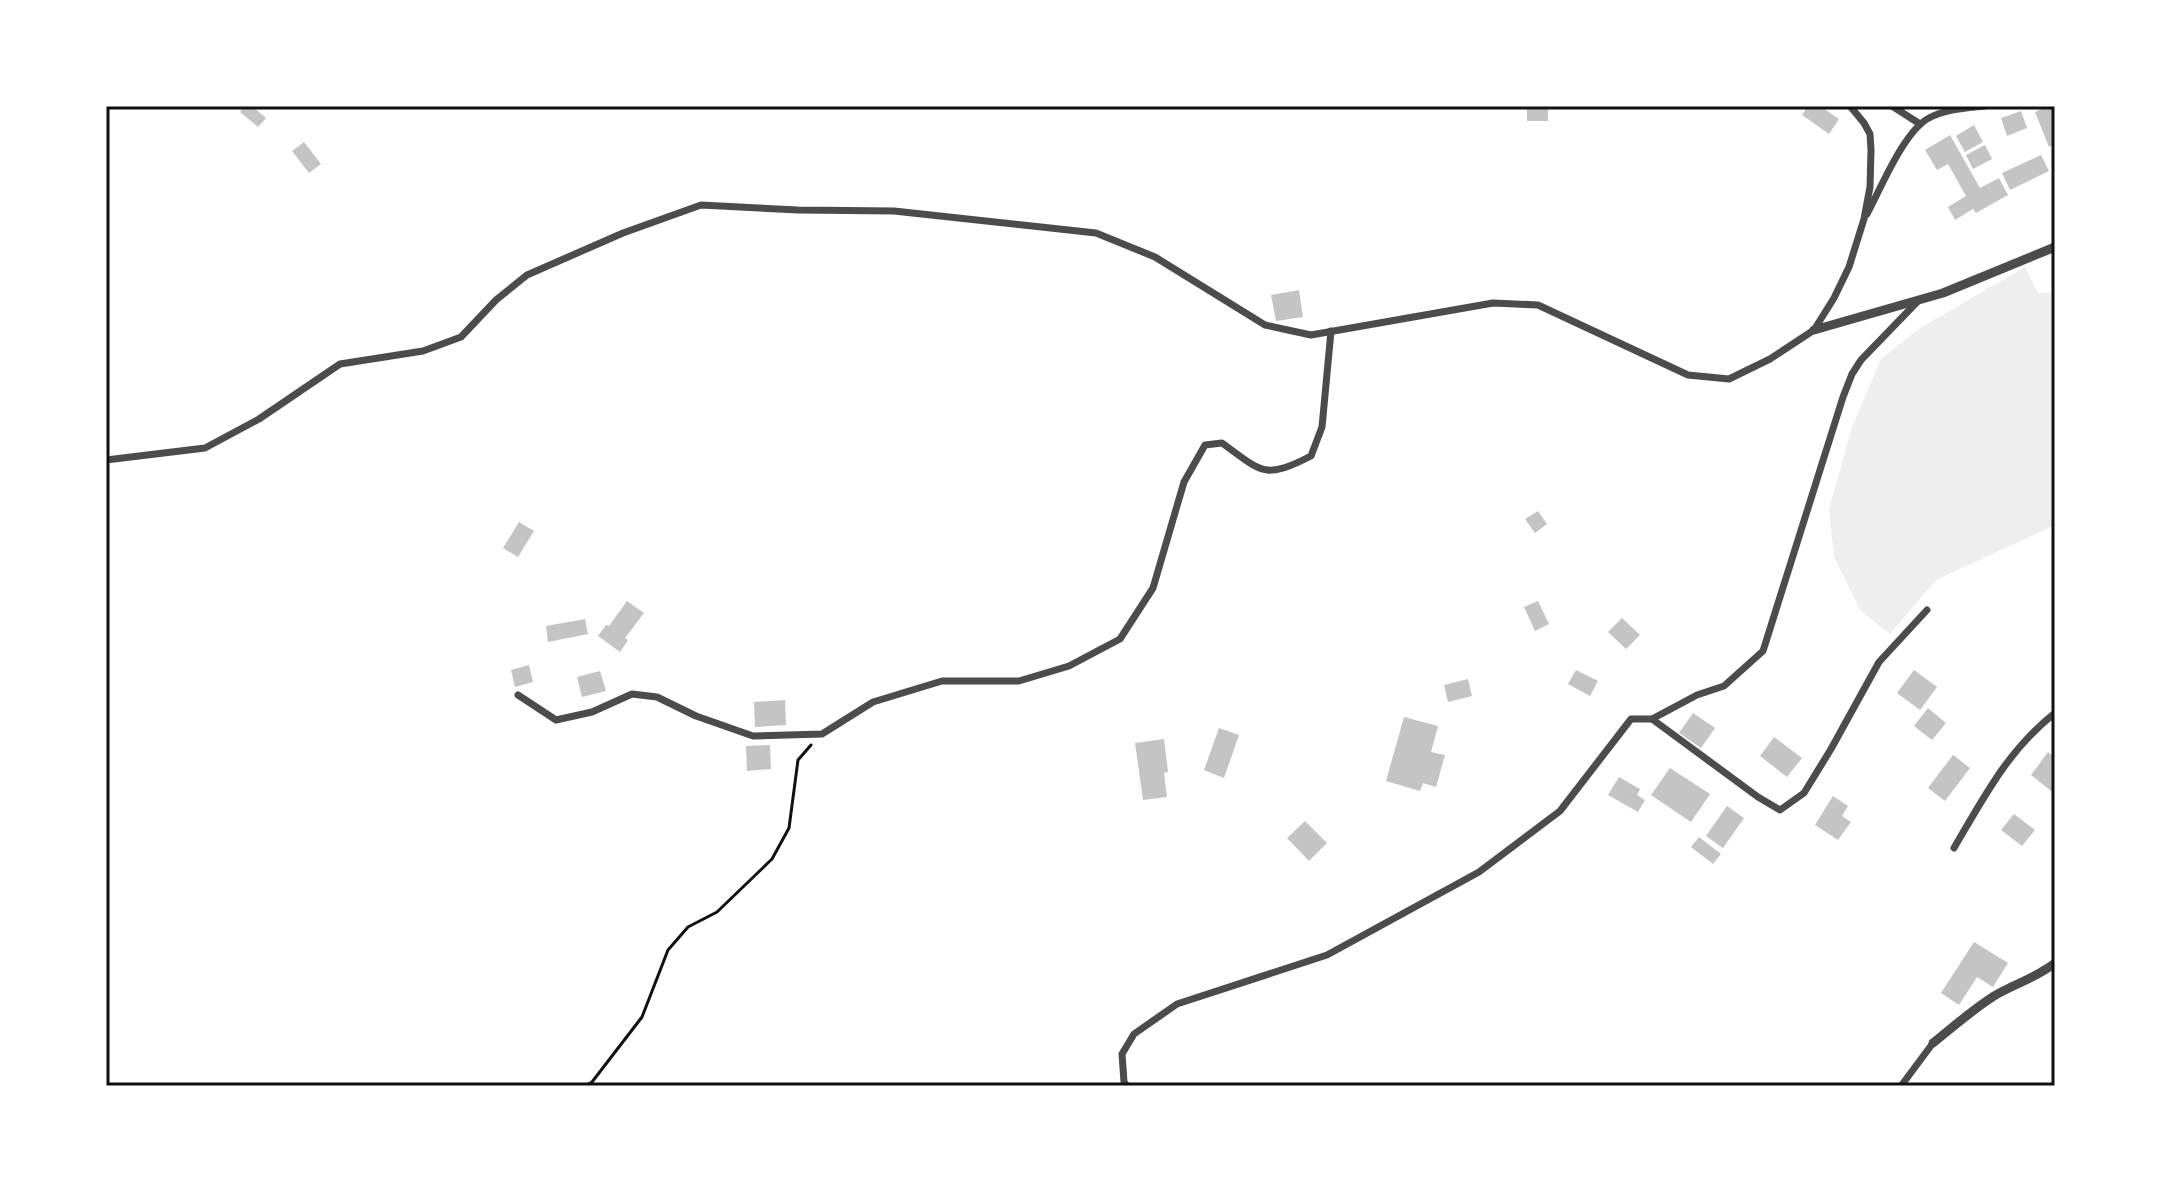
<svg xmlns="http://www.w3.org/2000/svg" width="2161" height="1192" font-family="'Public Sans',sans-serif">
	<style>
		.green { fill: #eee }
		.building { fill: #c4c4c4 }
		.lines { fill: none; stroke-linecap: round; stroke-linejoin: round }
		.path { stroke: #111; stroke-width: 3 }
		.minor { stroke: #4c4c4c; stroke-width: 7 }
		.tertiary { stroke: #4c4c4c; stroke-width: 9 }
		.neatline { fill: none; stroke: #111; stroke-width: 3 }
	</style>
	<rect width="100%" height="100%" fill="#fff"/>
	<path class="green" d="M 2025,267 L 2038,293 L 2055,292 L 2055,525 L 1936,580 L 1890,634 L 1860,610 L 1834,557 L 1829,509 L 1852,427 L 1881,359 L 1920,328 Z"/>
	<g class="building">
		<path d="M 245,106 L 252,106 L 266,118 L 258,127 L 240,112 Z"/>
		<rect x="1527" y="106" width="21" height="15"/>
		<path d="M 1808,106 L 1820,106 L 1839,119 L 1829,134 L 1802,115 Z"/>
		<path d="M 2049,106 L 2053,106 L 2055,112 L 2055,144 L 2049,147 L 2035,112 Z"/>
		<path d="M 2021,111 L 2027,128 L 2007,136 L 2001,118 Z"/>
		<path d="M 1974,125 L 1983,142 L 1965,152 L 1956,136 Z"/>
		<path d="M 1950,135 L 1980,188 L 1999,178 L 2008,195 L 1976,213 L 1973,209 L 1955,220 L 1948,207 L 1966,196 L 1948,164 L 1937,170 L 1925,150 Z"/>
		<path d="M 304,142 L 321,164 L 309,173 L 292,151 Z"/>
		<path d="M 1985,145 L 1992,159 L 1973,169 L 1966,155 Z"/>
		<path d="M 2041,155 L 2049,171 L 2010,190 L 2002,173 Z"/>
		<path d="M 1299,290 L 1303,317 L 1276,321 L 1271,295 Z"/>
		<path d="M 1538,511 L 1547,524 L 1535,533 L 1525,519 Z"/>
		<path d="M 519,522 L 534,531 L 518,557 L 503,548 Z"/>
		<path d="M 627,601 L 644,613 L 625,638 L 628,640 L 620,652 L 598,636 L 606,625 L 609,626 Z"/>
		<path d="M 1538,601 L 1549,624 L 1535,631 L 1524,607 Z"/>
		<path d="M 1622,618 L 1640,635 L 1626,649 L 1608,632 Z"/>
		<path d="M 585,619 L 588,634 L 548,642 L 546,626 Z"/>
		<path d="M 529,665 L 533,682 L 515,687 L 511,670 Z"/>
		<path d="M 1576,670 L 1598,681 L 1590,696 L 1568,684 Z"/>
		<path d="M 1914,670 L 1937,687 L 1920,710 L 1897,693 Z"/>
		<path d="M 600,671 L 606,691 L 582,697 L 577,677 Z"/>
		<path d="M 1468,679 L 1472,696 L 1448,702 L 1444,685 Z"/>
		<path d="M 785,700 L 786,725 L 755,727 L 754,702 Z"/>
		<path d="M 1928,708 L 1946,723 L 1932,740 L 1914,726 Z"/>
		<path d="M 1693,713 L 1715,728 L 1701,748 L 1679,733 Z"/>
		<path d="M 1404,717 L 1438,726 L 1431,752 L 1445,755 L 1436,787 L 1423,783 L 1420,791 L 1386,781 Z"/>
		<path d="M 1219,728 L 1239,735 L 1224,778 L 1204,770 Z"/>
		<path d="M 1774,737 L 1802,758 L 1787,777 L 1760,756 Z"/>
		<path d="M 1164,739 L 1168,772 L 1164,773 L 1167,797 L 1143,800 L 1135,743 Z"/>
		<path d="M 770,745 L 771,769 L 747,771 L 746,746 Z"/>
		<path d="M 2048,752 L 2055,758 L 2055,794 L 2031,775 Z"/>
		<path d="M 1953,755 L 1970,768 L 1945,801 L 1928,788 Z"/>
		<path d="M 1670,768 L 1710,794 L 1691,822 L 1651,795 Z"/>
		<path d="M 1619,777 L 1640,789 L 1637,795 L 1645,800 L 1638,812 L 1608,795 Z"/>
		<path d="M 1833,796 L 1848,806 L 1842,816 L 1851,822 L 1838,840 L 1815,825 Z"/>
		<path d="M 1727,806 L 1744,818 L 1723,848 L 1706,836 Z"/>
		<path d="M 2014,814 L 2035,830 L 2022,846 L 2001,830 Z"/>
		<path d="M 1305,821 L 1327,843 L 1309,861 L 1287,838 Z"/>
		<path d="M 1699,837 L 1721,854 L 1713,864 L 1691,847 Z"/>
		<path d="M 1974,942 L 2008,963 L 1993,987 L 1977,977 L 1959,1005 L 1941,993 Z"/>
	</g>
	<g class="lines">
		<path class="path" d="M 585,1086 L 592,1082 L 642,1017 L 668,950 L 688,927 L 717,912 L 772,859 L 789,828 L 798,760 L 811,745"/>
		<g class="minor">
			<path d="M 1892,106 L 1920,124"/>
			<path d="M 1867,214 C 1881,188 1904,131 1929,118 C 1945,109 1967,108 1985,106"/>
			<path d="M 106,460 L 205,448 L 259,419 L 340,364 L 423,351 L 461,337 L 496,300 L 527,275 L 623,233 L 701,205 L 798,210 L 894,211 L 1096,233 L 1155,257 L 1265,325 L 1311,335 L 1493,303 L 1538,305 L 1688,375 L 1729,379 L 1770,359 L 1814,330 L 1834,298 L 1849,267 L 1864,219 L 1870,187 L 1871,150 L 1870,134 L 1864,123 L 1850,106"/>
			<path d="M 518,695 L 556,720 L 592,712 L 632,694 L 657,697 L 696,716 L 753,736 L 822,734 L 873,702 L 942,681 L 1019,681 L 1069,666 L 1120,639 L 1153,588 L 1184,482 L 1205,445 L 1222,443 C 1262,472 1264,480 1311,456 L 1322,427 L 1331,331"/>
			<path d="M 1652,719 L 1697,695 L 1724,686 L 1763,651 L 1843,397 L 1852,374 L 1861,360 L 1918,301"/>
			<path d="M 1954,848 C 1984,797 2008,750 2055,713"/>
			<path d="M 1127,1086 L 1124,1082 L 1122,1054 L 1134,1034 L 1177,1004 L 1327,955 L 1479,872 L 1560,811 L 1631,719 L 1652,719 L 1758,797 L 1780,810 L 1804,793 L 1831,749 L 1879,662 L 1927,610"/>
			<path d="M 1901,1086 L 1933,1043"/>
		</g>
		<g class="tertiary">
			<path d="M 1814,330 L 1943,293 L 2055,247"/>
			<path d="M 1933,1043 C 1953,1027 1972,1010 1994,996 C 2014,984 2036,978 2055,963"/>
		</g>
	</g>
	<rect width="2161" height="1192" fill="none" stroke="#ffffff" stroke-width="216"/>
	<rect x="108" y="108" width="1945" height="976" class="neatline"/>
</svg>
